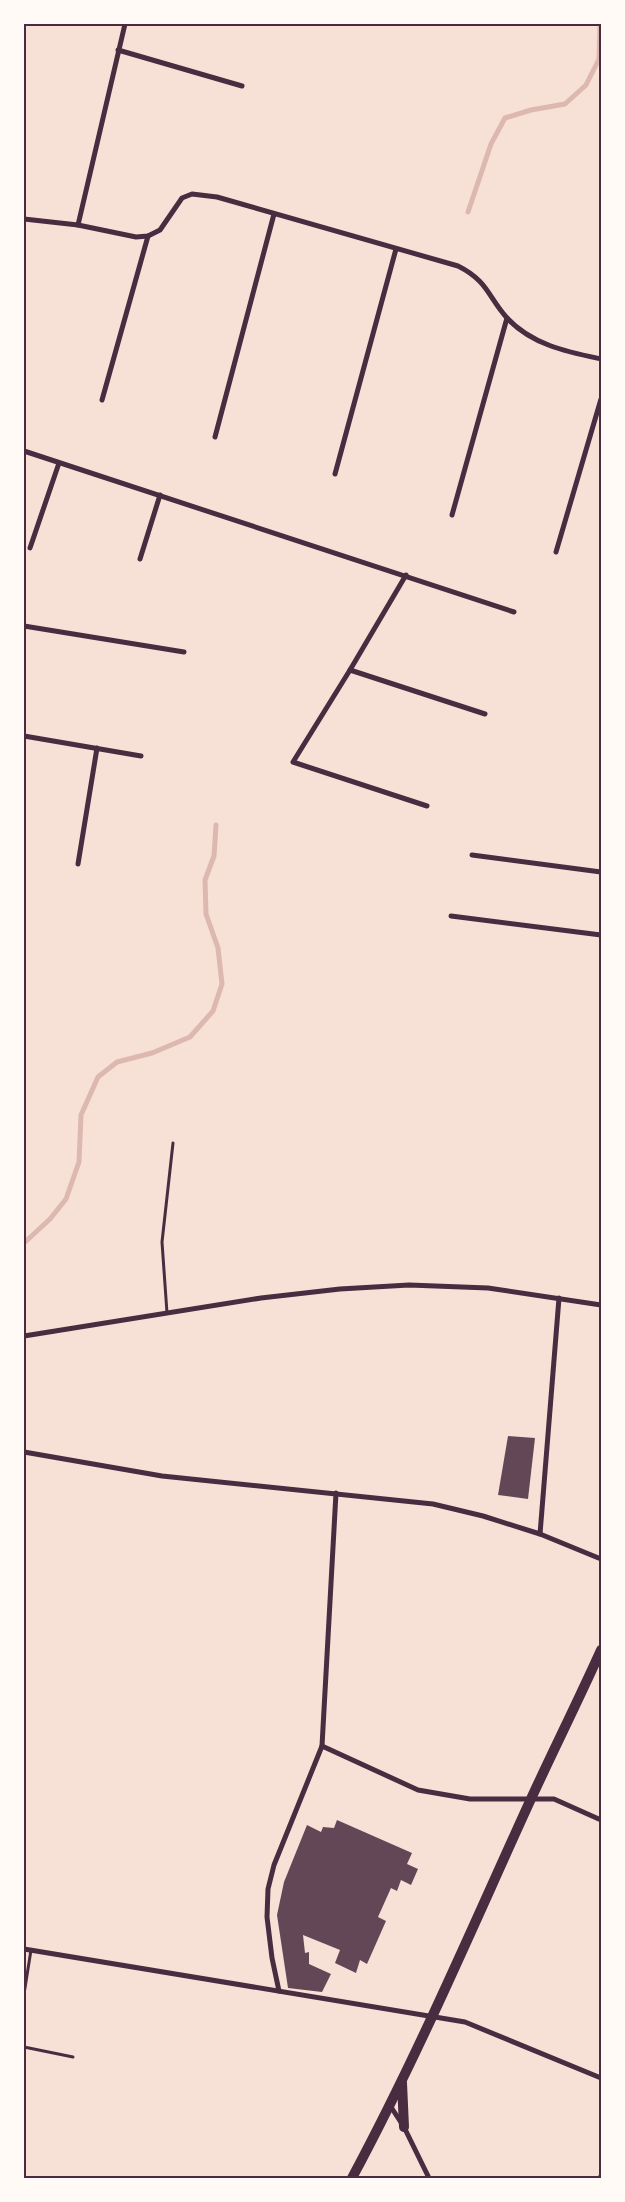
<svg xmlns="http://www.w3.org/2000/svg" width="625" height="2202" font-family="Spectral,serif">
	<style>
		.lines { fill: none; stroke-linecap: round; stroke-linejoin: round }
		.stream { stroke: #dcb8b0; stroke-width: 5 }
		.building { fill: #644757 }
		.service { stroke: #4a2c40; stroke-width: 3 }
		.minor { stroke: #4a2c40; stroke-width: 5 }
		.secondary { stroke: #4a2c40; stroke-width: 10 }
		.neatline { fill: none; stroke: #4a2c40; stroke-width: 2 }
	</style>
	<rect width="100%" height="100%" fill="#f7e1d7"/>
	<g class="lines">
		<g class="stream">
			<path d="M 468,212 L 491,144 L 505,118 L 531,110 L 565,104 L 586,85 L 599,59 L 600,24"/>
			<path d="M 24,1243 L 50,1219 L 66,1199 L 79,1162 L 81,1115 L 98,1077 L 117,1062 L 152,1053 L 190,1037 L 213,1011 L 222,984 L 218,948 L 206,914 L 205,880 L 214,856 L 216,825"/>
		</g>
	</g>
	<g class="building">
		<path d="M 508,1436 L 535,1438 L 528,1499 L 498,1495 Z"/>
		<path d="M 337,1820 L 412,1853 L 407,1864 L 418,1869 L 411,1885 L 401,1880 L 397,1891 L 391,1888 L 378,1917 L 386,1921 L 367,1964 L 360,1960 L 356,1973 L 335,1963 L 340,1950 L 303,1935 L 305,1953 L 309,1952 L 309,1964 L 331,1974 L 322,1992 L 288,1988 L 277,1915 L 284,1882 L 307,1825 L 321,1832 L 323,1827 L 334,1828 Z"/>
	</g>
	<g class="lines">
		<g class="service">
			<path d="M 167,1313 L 162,1242 L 173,1143"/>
			<path d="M 24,1994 L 31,1950"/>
			<path d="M 24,2047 L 73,2057"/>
		</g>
		<g class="minor">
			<path d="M 118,50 L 242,86"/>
			<path d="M 24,219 L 78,225 L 136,237 L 148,236 L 160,230 L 182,198 L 192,194 L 217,197 L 458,266 C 488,281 488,297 507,318 C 532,345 568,352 601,359"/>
			<path d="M 78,225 L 125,24"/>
			<path d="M 102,400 L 148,236"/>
			<path d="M 215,437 L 274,214"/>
			<path d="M 24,451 L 514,612"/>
			<path d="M 335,474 L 396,249"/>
			<path d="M 452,515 L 507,318"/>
			<path d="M 30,548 L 59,463"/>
			<path d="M 556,552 L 601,399"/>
			<path d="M 140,559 L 160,495"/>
			<path d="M 406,575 L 350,670 L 485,714"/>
			<path d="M 24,626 L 184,652"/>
			<path d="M 350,670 L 293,762 L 427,806"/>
			<path d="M 24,736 L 141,756"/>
			<path d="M 472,855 L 601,872"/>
			<path d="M 78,864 L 97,748"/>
			<path d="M 451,916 L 601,935"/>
			<path d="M 24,1336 L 261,1298 L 340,1289 L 409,1285 L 488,1288 L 601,1305"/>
			<path d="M 24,1452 L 162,1476 L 433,1504 L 483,1516 L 540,1534 L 601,1559"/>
			<path d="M 540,1534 L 559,1298"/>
			<path d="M 322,1746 L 418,1790 L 470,1799 L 554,1799 L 601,1820"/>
			<path d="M 24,1949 L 465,2022 L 601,2078"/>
			<path d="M 279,1991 L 272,1958 L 267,1917 L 268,1889 L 274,1865 L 322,1746 L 336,1493"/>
			<path d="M 391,2107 L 404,2127 L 429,2178"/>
			<path d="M 600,2178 L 601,2176"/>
		</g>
		<g class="secondary">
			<path d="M 402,2083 L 404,2127"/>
			<path d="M 352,2178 C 418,2055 472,1928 530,1801 C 553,1751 578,1701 601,1650"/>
		</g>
	</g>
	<rect width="625" height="2202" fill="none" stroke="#fffaf5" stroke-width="50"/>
	<rect x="25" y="25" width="575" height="2152" class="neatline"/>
</svg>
